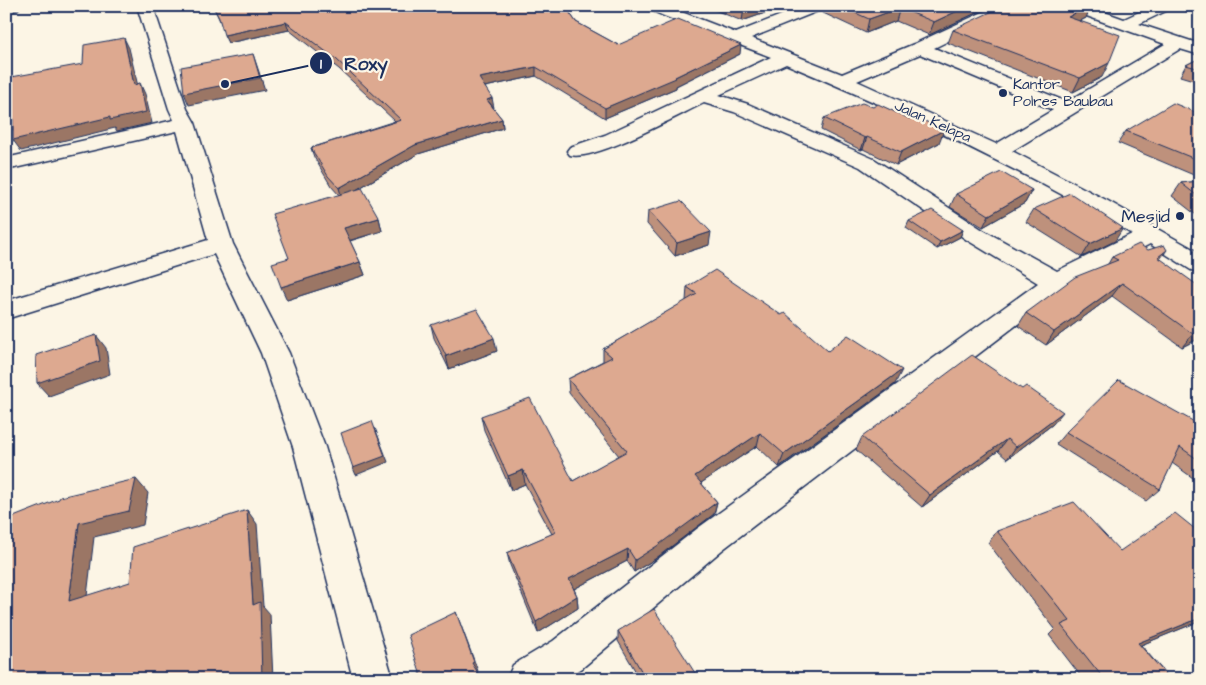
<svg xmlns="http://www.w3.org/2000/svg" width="1206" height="685" font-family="'Architects Daughter',sans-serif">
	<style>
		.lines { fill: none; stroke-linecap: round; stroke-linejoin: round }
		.minor-casing { stroke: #1b2f5e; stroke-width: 3 }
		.minor { fill: #fcf5e5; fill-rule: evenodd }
		.wall { fill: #be917c; stroke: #1b2f5e }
		.shaded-wall { fill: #9b7665; stroke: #1b2f5e }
		.building { fill: #dda990; stroke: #1b2f5e }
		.poi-dot { fill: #1b2f5e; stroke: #fcf5e5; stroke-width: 2 }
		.labels { text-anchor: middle; stroke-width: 4.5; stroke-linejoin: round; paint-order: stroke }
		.far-poi-label { font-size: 15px; fill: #1b2f5e; stroke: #fcf5e5; text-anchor: start }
		.far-street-label { font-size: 15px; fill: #1b2f5e; stroke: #fcf5e5 }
		.poi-label { font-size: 18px; fill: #1b2f5e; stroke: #fcf5e5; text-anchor: end }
		.leader { fill: none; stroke: #1b2f5e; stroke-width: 2 }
		.callout-dot { fill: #1b2f5e; stroke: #fcf5e5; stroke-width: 2 }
		.mark-label { font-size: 15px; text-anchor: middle; font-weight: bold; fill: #fff }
		.callout-label { font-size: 19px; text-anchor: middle; font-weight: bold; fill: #1b2f5e; stroke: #fcf5e5; stroke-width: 4.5; stroke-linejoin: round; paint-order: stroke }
	</style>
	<rect width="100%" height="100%" fill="#fcf5e5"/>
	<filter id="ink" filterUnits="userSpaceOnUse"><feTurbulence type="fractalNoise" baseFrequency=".02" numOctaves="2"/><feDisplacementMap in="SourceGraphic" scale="10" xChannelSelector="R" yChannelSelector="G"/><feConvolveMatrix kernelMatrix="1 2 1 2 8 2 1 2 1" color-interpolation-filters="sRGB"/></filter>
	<g filter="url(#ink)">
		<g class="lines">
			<g class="minor-casing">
				<g id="minor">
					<path d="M 6,6 L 20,6 L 18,9 L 6,13 Z"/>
					<path d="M 137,6 L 153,6 L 187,109 L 195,123 L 233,244 L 289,353 L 325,447 L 393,679 L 353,679 L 293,447 L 261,353 L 214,254 L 6,319 L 6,301 L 208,240 L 177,131 L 6,170 L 6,158 L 174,120 L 169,109 Z"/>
					<path d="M 646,6 L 666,6 L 736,33 L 804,6 L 825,6 L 823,9 L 751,38 L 842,74 L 914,44 L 996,6 L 1016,6 L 1014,9 L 934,48 L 1067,102 L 1165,44 L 1067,9 L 1065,6 L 1088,6 L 1124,19 L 1152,6 L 1172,6 L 1170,9 L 1139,24 L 1200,44 L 1200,55 L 1180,49 L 1012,151 L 1108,201 L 1200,253 L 1200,272 L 1191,270 L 1150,244 L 1065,288 L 722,550 L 581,669 L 564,679 L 507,679 L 513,665 L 553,641 L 698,528 L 1038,283 L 967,240 L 860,167 L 734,112 L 704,103 C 678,115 595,162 570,155 L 567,151 L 570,147 L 605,135 L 771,57 L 664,16 L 648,9 ZM 920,54 L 1053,110 L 996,144 L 857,81 ZM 786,64 C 905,114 1021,169 1132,234 L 1057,271 L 983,230 L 874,159 L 748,104 L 719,95 Z"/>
				</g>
			</g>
			<use href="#minor" class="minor"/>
		</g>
		<g class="wall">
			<path d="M 213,6 L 565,6 L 576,22 L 618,45 L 740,54 L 676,86 L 676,88 L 605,118 L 536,76 L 485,87 L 493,108 L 502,119 L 503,128 L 418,154 L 356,190 L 379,218 L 382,231 L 350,241 L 360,262 L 365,275 L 287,300 L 289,258 L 339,195 L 331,186 L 314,157 L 311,148 L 395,121 L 339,69 L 289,30 L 228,43 L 221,23 Z"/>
			<path d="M 705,6 L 785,6 L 742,21 Z"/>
			<path d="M 822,6 L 991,6 L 929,35 L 896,21 L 866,33 L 821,12 Z"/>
			<path d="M 1094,6 L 1108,6 L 1102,9 Z"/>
			<path d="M 1086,18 L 1080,21 L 1102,77 L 1073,92 L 948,43 L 953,30 Z"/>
			<path d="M 1200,58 L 1200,82 L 1180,76 L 1186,65 Z"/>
			<path d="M 1200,114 L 1200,173 L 1196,176 L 1118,143 L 1126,131 Z"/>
			<path d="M 824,118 L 939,143 L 896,165 L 863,149 L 861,150 L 821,130 Z"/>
			<path d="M 1200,181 L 1200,218 L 1172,196 L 1181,183 Z"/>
			<path d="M 1032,190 L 1025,203 L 983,227 L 950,207 L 956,194 Z"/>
			<path d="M 1034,209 L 1115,241 L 1082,257 L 1026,222 Z"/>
			<path d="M 648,211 L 709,245 L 675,256 L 647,224 Z"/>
			<path d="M 909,221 L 963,230 L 960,237 L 937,249 L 906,228 Z"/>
			<path d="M 1112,257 L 1160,259 L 1200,338 L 1182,347 L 1112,296 L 1046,345 L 1018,326 L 1026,313 L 1108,264 Z"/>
			<path d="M 687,287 L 828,351 L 895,384 L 779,467 L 757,446 L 701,483 L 717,502 L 714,514 L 655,559 L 634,572 L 627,561 L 574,589 L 577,596 L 578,608 L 538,633 L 510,565 L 507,553 L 552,534 L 525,484 L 511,490 L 484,430 L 481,416 L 573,481 L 619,456 L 569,393 L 568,379 L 603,361 L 603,349 L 686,301 Z"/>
			<path d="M 431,325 L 497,351 L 449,369 L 434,338 Z"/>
			<path d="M 1053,424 L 1007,459 L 998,451 L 922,507 L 856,450 L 862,437 Z"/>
			<path d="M 1200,425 L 1200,483 L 1172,463 L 1160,489 L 1146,501 L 1056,444 L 1066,432 Z"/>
			<path d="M 997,531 L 1120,551 L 1200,533 L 1200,621 L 1141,645 L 1170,679 L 1083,679 L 1049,635 L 1055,629 L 988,543 Z"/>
			<path d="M 618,631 L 695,673 L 693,679 L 640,679 L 618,641 Z"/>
		</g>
		<g class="shaded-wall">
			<path d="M 749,6 L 785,6 L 742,21 L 744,8 Z"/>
			<path d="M 968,6 L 991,6 L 929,35 L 934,22 Z"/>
			<path d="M 1089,6 L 1091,6 L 1086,18 L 1062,30 L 1068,17 Z"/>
			<path d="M 900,8 L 896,21 L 866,33 L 869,19 Z"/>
			<path d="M 286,22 L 289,30 L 228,43 L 224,35 Z"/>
			<path d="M 124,38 L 129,48 L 140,95 L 134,85 Z"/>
			<path d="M 741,45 L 740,54 L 676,86 L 676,88 L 605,118 L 605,108 L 675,77 Z"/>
			<path d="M 253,54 L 265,90 L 189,105 L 184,93 Z"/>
			<path d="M 1109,63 L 1102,77 L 1073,92 L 1080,78 Z"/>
			<path d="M 536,67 L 536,76 L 480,88 L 479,78 Z"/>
			<path d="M 140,83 L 145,94 L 152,123 L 117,131 L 115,128 L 21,151 L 13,140 Z"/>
			<path d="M 492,98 L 494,108 L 487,100 Z"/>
			<path d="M 13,117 L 20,128 L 6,131 L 6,118 Z"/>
			<path d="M 502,119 L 503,128 L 418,154 L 342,198 L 339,188 L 415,145 Z"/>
			<path d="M 944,130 L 939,143 L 896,165 L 901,152 Z"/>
			<path d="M 867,137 L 863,149 L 861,150 L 865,138 Z"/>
			<path d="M 1032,190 L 1025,203 L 983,227 L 989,215 Z"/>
			<path d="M 379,218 L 382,231 L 348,241 L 344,228 Z"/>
			<path d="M 1123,228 L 1115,241 L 1082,257 L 1090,244 Z"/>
			<path d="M 963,230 L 960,237 L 937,249 L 940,242 Z"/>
			<path d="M 711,232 L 709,245 L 675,256 L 677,243 Z"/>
			<path d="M 1167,250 L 1157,263 L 1158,257 Z"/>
			<path d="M 360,262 L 365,275 L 287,300 L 281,287 Z"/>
			<path d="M 1122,283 L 1112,296 L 1046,345 L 1054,332 Z"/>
			<path d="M 1200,331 L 1200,338 L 1182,347 L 1193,334 Z"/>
			<path d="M 96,335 L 106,348 L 110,374 L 49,396 L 37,383 Z"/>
			<path d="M 494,338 L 497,351 L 449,369 L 446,356 Z"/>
			<path d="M 902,370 L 895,384 L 779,467 L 784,454 Z"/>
			<path d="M 1063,412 L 1053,424 L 1007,459 L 1016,447 Z"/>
			<path d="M 375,428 L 388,462 L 356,475 L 353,468 Z"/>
			<path d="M 760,433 L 757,446 L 692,489 L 695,476 Z"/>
			<path d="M 1007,439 L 998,451 L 922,507 L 930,495 Z"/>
			<path d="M 523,470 L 525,484 L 511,490 L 508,476 Z"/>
			<path d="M 136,479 L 148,493 L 143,525 L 94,537 L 85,613 L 69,601 L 79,523 Z"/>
			<path d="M 717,502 L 714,514 L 655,559 L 634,572 L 635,560 Z"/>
			<path d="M 247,510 L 257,524 L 263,606 L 270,614 L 273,679 L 262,679 L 253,605 Z"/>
			<path d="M 628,549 L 627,561 L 570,591 L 569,579 Z"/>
			<path d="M 577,596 L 578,608 L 538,633 L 536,622 Z"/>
			<path d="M 456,612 L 478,671 L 475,673 L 472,663 Z"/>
			<path d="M 1200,618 L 1200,621 L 1124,652 L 1138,643 Z"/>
			<path d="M 478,673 L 480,679 L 468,679 Z"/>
			<path d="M 695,673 L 693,679 L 686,679 Z"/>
		</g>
		<g class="building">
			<path d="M 213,6 L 565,6 L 576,22 L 618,45 L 678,19 L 741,45 L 675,77 L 676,78 L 605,108 L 536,67 L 479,78 L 492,98 L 487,100 L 502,119 L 415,145 L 339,188 L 328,176 L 311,148 L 401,120 L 336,59 L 286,22 L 224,35 L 219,18 Z"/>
			<path d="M 739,6 L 749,6 L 744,8 Z"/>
			<path d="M 840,6 L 968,6 L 934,22 L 900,8 L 869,19 Z"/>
			<path d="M 1003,6 L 1089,6 L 1068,17 L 1120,35 L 1109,63 L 1080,78 L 953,30 Z"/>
			<path d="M 124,38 L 134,85 L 140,83 L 146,112 L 110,120 L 110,117 L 13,140 L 13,117 L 6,118 L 6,78 L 83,64 L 84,45 Z"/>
			<path d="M 253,54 L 260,78 L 184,93 L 181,67 Z"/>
			<path d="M 1200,58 L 1200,69 L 1186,65 Z"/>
			<path d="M 862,103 L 873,107 L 878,104 L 910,119 L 914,116 L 944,130 L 901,152 L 867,137 L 865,138 L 824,118 Z"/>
			<path d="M 1173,103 L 1200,114 L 1200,161 L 1126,131 Z"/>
			<path d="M 1001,172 L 1032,190 L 989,215 L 956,194 Z"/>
			<path d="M 1200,181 L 1200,198 L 1181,183 Z"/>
			<path d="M 362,188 L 379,218 L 344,228 L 360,262 L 281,287 L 272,263 L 289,258 L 272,214 Z"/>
			<path d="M 1070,193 L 1123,228 L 1090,244 L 1034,209 Z"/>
			<path d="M 681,201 L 711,232 L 677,243 L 648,211 Z"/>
			<path d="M 932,210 L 963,230 L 940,242 L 909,221 Z"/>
			<path d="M 1139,244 L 1148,250 L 1164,245 L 1167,250 L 1158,257 L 1200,287 L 1200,331 L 1193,334 L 1122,283 L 1054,332 L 1026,313 L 1075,277 L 1118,260 L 1112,257 Z"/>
			<path d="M 715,270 L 781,315 L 785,313 L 828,351 L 848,335 L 902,370 L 784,454 L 760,433 L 695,476 L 717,502 L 657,546 L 635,560 L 628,549 L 569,579 L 577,596 L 536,622 L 507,553 L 556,532 L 523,470 L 508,476 L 481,416 L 530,398 L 573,481 L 627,451 L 568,379 L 612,357 L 603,349 L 697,294 L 687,287 Z"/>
			<path d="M 477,309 L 494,338 L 446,356 L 431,325 Z"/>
			<path d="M 96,335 L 100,361 L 37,383 L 36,355 Z"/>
			<path d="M 972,355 L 1022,389 L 1026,386 L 1063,412 L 1016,447 L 1007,439 L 930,495 L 862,437 Z"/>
			<path d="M 1119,380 L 1200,425 L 1200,461 L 1180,447 L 1160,489 L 1066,432 Z"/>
			<path d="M 372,421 L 385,456 L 353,468 L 341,433 Z"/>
			<path d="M 136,479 L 129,511 L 79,523 L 69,601 L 130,582 L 133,547 L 247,510 L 253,605 L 260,602 L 262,679 L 6,679 L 6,520 L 59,499 L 60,497 Z"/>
			<path d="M 1074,502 L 1120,551 L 1175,513 L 1200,533 L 1200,618 L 1138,643 L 1170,679 L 1104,679 L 1061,625 L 1070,621 L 997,531 Z"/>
			<path d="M 654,609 L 695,673 L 686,679 L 646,679 L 618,631 Z"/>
			<path d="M 456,612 L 474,662 L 472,663 L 478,673 L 468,679 L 422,679 L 408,635 Z"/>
		</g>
	</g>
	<g class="poi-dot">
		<circle cx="1003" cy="93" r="5"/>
		<circle cx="1180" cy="216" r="5"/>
	</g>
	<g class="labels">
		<g class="far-poi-label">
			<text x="1013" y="89">Kantor<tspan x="1013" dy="17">Polres Baubau</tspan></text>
		</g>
		<g class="far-street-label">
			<text transform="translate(933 121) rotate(24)" y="5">Jalan Kelapa</text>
		</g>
		<g class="poi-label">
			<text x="1170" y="222">Mesjid</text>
		</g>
	</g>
	<path class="leader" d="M225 84L321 63"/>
	<g class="callout-dot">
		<circle cx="225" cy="84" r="5"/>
		<circle cx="321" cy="63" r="12"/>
	</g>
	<g class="mark-label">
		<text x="321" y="69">1</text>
	</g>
	<g class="callout-label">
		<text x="366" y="70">Roxy</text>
	</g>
	<rect width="1206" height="685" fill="none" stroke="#fcf5e5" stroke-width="25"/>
	<rect x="12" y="12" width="1181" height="660" fill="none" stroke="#1b2f5e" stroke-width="2" filter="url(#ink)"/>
</svg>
